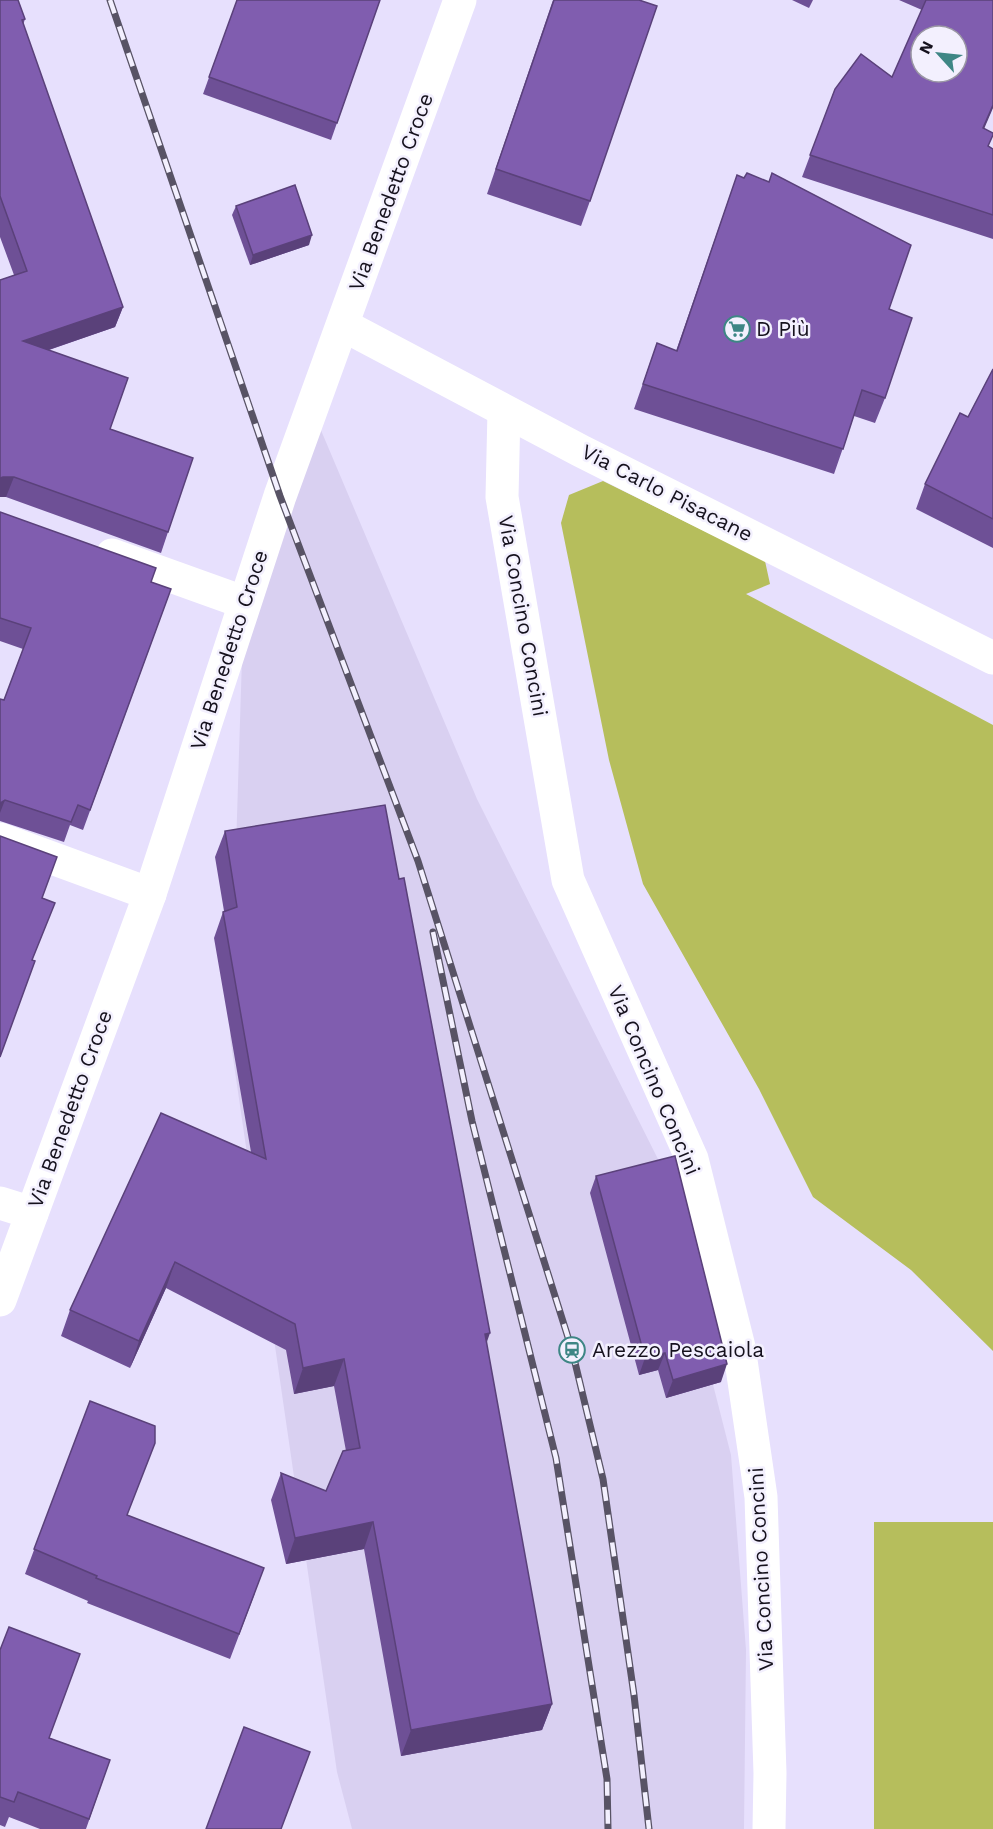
<svg xmlns="http://www.w3.org/2000/svg" width="993" height="1829" font-family="'Work Sans',sans-serif">
	<style>
		.built { fill: #d9d0f1 }
		.green { fill: #b6be5c }
		.lines { fill: none; stroke-linecap: round; stroke-linejoin: round }
		.minor { stroke: #fff; stroke-width: 33 }
		.secondary { stroke: #fff; stroke-width: 33 }
		.rail-casing { stroke: #585365; stroke-width: 7 }
		.rail { stroke: #f3f0fe; stroke-width: 4.5; stroke-dasharray: 14; stroke-linecap: butt }
		.wall { fill: #6e5096 }
		.shaded-wall { fill: #5a417a }
		.building { fill: #805daf; stroke: #5a417a; stroke-width: 1.5; fill-rule: evenodd }
		.labels { text-anchor: middle; stroke-width: 5; stroke-linejoin: round; paint-order: stroke }
		.street-label { font-size: 21px; fill: #15111d; stroke: #f3f0fe }
		.poi-label { font-size: 21px; fill: #15111d; stroke: #f3f0fe; text-anchor: start }
	</style>
	<rect width="100%" height="100%" fill="#e7e0fd"/>
	<path class="built" d="M 312,409 L 477,799 L 665,1173 L 707,1361 L 731,1455 L 746,1650 L 744,1829 L 352,1829 L 337,1772 L 230,1037 L 243,627 Z"/>
	<g class="green">
		<path d="M 603,481 L 765,561 L 770,584 L 746,594 L 993,725 L 993,1351 L 911,1270 L 813,1197 L 759,1089 L 643,884 L 609,760 L 561,523 L 569,495 Z"/>
		<rect x="874" y="1522" width="119" height="307"/>
	</g>
	<g class="lines">
		<g class="minor">
			<path d="M 343,325 L 581,451 L 993,658"/>
			<path d="M 504,411 L 502,497 L 568,880 L 692,1159 L 739,1347 L 761,1497 L 770,1773 L 769,1829"/>
			<path d="M 112,555 L 243,602"/>
			<path d="M 0,839 L 150,894"/>
			<path d="M 0,1203 L 32,1213"/>
		</g>
		<path class="secondary" d="M 0,1300 L 150,894 L 280,496 L 460,0"/>
		<g class="rail-casing">
			<g id="rail">
				<path d="M 110,0 L 280,496 L 418,861 L 572,1350 L 603,1479 L 634,1695 L 649,1829"/>
				<path d="M 433,932 L 472,1121 L 556,1458 L 607,1779 L 608,1829"/>
			</g>
		</g>
		<use href="#rail" class="rail"/>
	</g>
	<g class="wall">
		<path d="M 0,0 L 25,19 L 23,25 L 123,307 L 115,327 L 49,350 L 110,429 L 168,532 L 161,553 L 6,497 L 0,497 L 0,280 L 14,275 L 0,237 Z"/>
		<path d="M 237,0 L 380,0 L 331,140 L 203,94 Z"/>
		<path d="M 553,0 L 639,0 L 590,201 L 581,226 L 487,194 Z"/>
		<path d="M 792,0 L 813,0 L 809,8 Z"/>
		<path d="M 899,0 L 993,0 L 984,129 L 989,147 L 993,149 L 993,239 L 802,177 L 835,89 L 892,77 L 922,10 Z"/>
		<path d="M 737,175 L 889,309 L 885,398 L 875,423 L 854,416 L 834,474 L 634,409 L 657,343 L 676,351 Z"/>
		<path d="M 236,206 L 309,245 L 250,265 L 232,215 Z"/>
		<path d="M 993,369 L 993,548 L 916,509 L 925,484 L 968,417 Z"/>
		<path d="M 0,512 L 151,582 L 171,589 L 83,830 L 70,825 L 64,842 L 0,821 L 0,699 L 4,700 L 23,649 L 0,641 Z"/>
		<path d="M 225,831 L 486,1343 L 552,1704 L 542,1730 L 401,1756 L 364,1549 L 286,1564 L 271,1500 L 281,1473 L 326,1491 L 346,1451 L 334,1386 L 294,1394 L 286,1350 L 166,1288 L 130,1368 L 61,1336 L 70,1310 L 251,1152 L 214,938 L 223,912 L 224,911 L 215,857 Z"/>
		<path d="M 596,1176 L 721,1382 L 666,1398 L 658,1370 L 639,1375 L 590,1193 Z"/>
		<path d="M 90,1401 L 128,1516 L 255,1593 L 230,1659 L 87,1603 L 88,1601 L 25,1574 Z"/>
		<path d="M 0,1650 L 49,1738 L 110,1760 L 86,1829 L 40,1829 L 9,1817 L 5,1827 L 0,1825 Z"/>
	</g>
	<g class="shaded-wall">
		<path d="M 993,105 L 993,108 L 975,150 L 983,128 Z"/>
		<path d="M 312,235 L 309,245 L 250,265 L 253,255 Z"/>
		<path d="M 123,307 L 115,327 L 16,361 L 23,341 Z"/>
		<path d="M 3,477 L 14,477 L 6,497 L 0,497 L 0,478 Z"/>
		<path d="M 5,800 L 0,813 L 0,803 Z"/>
		<path d="M 175,1262 L 166,1288 L 130,1368 L 139,1341 Z"/>
		<path d="M 490,1333 L 481,1359 L 485,1334 Z"/>
		<path d="M 665,1353 L 658,1370 L 639,1375 L 645,1358 Z"/>
		<path d="M 344,1359 L 334,1386 L 294,1394 L 303,1368 Z"/>
		<path d="M 727,1364 L 721,1382 L 666,1398 L 673,1380 Z"/>
		<path d="M 373,1522 L 364,1549 L 286,1564 L 295,1538 Z"/>
		<path d="M 552,1704 L 542,1730 L 401,1756 L 411,1730 Z"/>
	</g>
	<g class="building">
		<path d="M 0,0 L 18,0 L 25,19 L 22,20 L 123,307 L 23,341 L 128,378 L 110,429 L 193,458 L 168,532 L 14,477 L 3,477 L 0,478 L 0,280 L 27,271 L 0,196 Z"/>
		<path d="M 237,0 L 380,0 L 337,123 L 209,77 Z"/>
		<path d="M 554,0 L 639,0 L 657,6 L 590,201 L 496,169 Z"/>
		<path d="M 926,0 L 993,0 L 993,105 L 983,128 L 993,133 L 993,135 L 988,146 L 993,149 L 993,215 L 810,155 L 835,89 L 861,54 L 892,77 ZM 921,36 L 957,36 L 957,72 L 921,72 Z"/>
		<path d="M 747,173 L 769,182 L 772,173 L 911,245 L 889,309 L 912,318 L 885,398 L 862,390 L 843,449 L 643,384 L 657,343 L 677,351 L 737,175 L 744,178 Z"/>
		<path d="M 295,185 L 312,235 L 253,255 L 236,206 Z"/>
		<path d="M 993,369 L 993,519 L 925,484 L 960,413 L 968,417 Z"/>
		<path d="M 0,512 L 156,568 L 151,582 L 171,589 L 90,810 L 78,805 L 71,822 L 5,800 L 0,803 L 0,699 L 4,700 L 31,628 L 0,618 Z"/>
		<path d="M 385,805 L 399,879 L 404,878 L 490,1333 L 485,1334 L 552,1704 L 411,1730 L 373,1522 L 295,1538 L 281,1473 L 326,1491 L 343,1451 L 360,1448 L 344,1359 L 303,1368 L 295,1324 L 175,1262 L 139,1341 L 70,1310 L 161,1113 L 266,1159 L 223,912 L 237,907 L 225,831 Z"/>
		<path d="M 0,836 L 57,857 L 42,898 L 55,903 L 32,960 L 35,961 L 0,1057 Z"/>
		<path d="M 675,1156 L 727,1364 L 673,1380 L 665,1353 L 645,1358 L 596,1176 Z"/>
		<path d="M 90,1401 L 155,1426 L 155,1443 L 127,1515 L 264,1568 L 239,1634 L 96,1578 L 97,1576 L 34,1549 Z"/>
		<path d="M 9,1627 L 80,1654 L 49,1738 L 110,1760 L 89,1819 L 18,1792 L 14,1802 L 0,1797 L 0,1650 Z"/>
		<path d="M 244,1727 L 310,1752 L 281,1829 L 206,1829 Z"/>
	</g>
	<defs>
		<g id="supermarket-ring" transform="scale(1.35)"><circle r="9.5" fill="#f3f0fe" stroke="#3e8685" stroke-width="1.5"/><path d="M-6-5.5h2.5l.6 2H6L4.5 2H-2.5L-4.4-4H-6ZM-1.5 3.2a1.3 1.3 0 1 0 .1 0ZM3 3.2a1.3 1.3 0 1 0 .1 0Z" fill="#3e8685"/></g>
		<g id="station-ring" transform="scale(1.35)"><circle r="9.5" fill="#f3f0fe" stroke="#3e8685" stroke-width="1.5"/><path d="M-3-6H3Q5-6 5-4V2Q5 4 3 4L4.5 6H3L1.5 4h-3L-3 6H-4.5L-3 4Q-5 4-5 2V-4Q-5-6-3-6ZM-3.5-4v3h7v-3ZM-3.5 1v1.5H-2V1ZM2 1v1.5H3.5V1Z" fill="#3e8685"/></g>
	</defs>
	<g fill-rule="evenodd">
		<use href="#supermarket-ring" x="737" y="329"/>
		<use href="#station-ring" x="572" y="1350"/>
	</g>
	<g class="labels">
		<g class="street-label">
			<text transform="translate(391 192) rotate(-70)" y="7">Via Benedetto Croce</text>
			<text transform="translate(667 493) rotate(27)" y="7">Via Carlo Pisacane</text>
			<text transform="translate(523 616) rotate(80)" y="7">Via Concino Concini</text>
			<text transform="translate(229 650) rotate(-72)" y="7">Via Benedetto Croce</text>
			<text transform="translate(654 1080) rotate(67)" y="7">Via Concino Concini</text>
			<text transform="translate(70 1109) rotate(-70)" y="7">Via Benedetto Croce</text>
			<text transform="translate(761 1569) rotate(-93)" y="7">Via Concino Concini</text>
		</g>
		<g class="poi-label">
			<text x="756" y="336">D Più</text>
			<text x="592" y="1357">Arezzo Pescaiola</text>
		</g>
	</g>
	<g transform="translate(939 54) rotate(297)"><circle r="28" fill="#f3f0fe" stroke="#9a97a4" stroke-width="1.5"/>
	<path d="M0-4.5L10 22L0 15L-10 22Z" fill="#3e8685"/>
	<text y="-9" font-size="16" font-weight="bold" text-anchor="middle" fill="#15111d">N</text>
	</g>
</svg>
